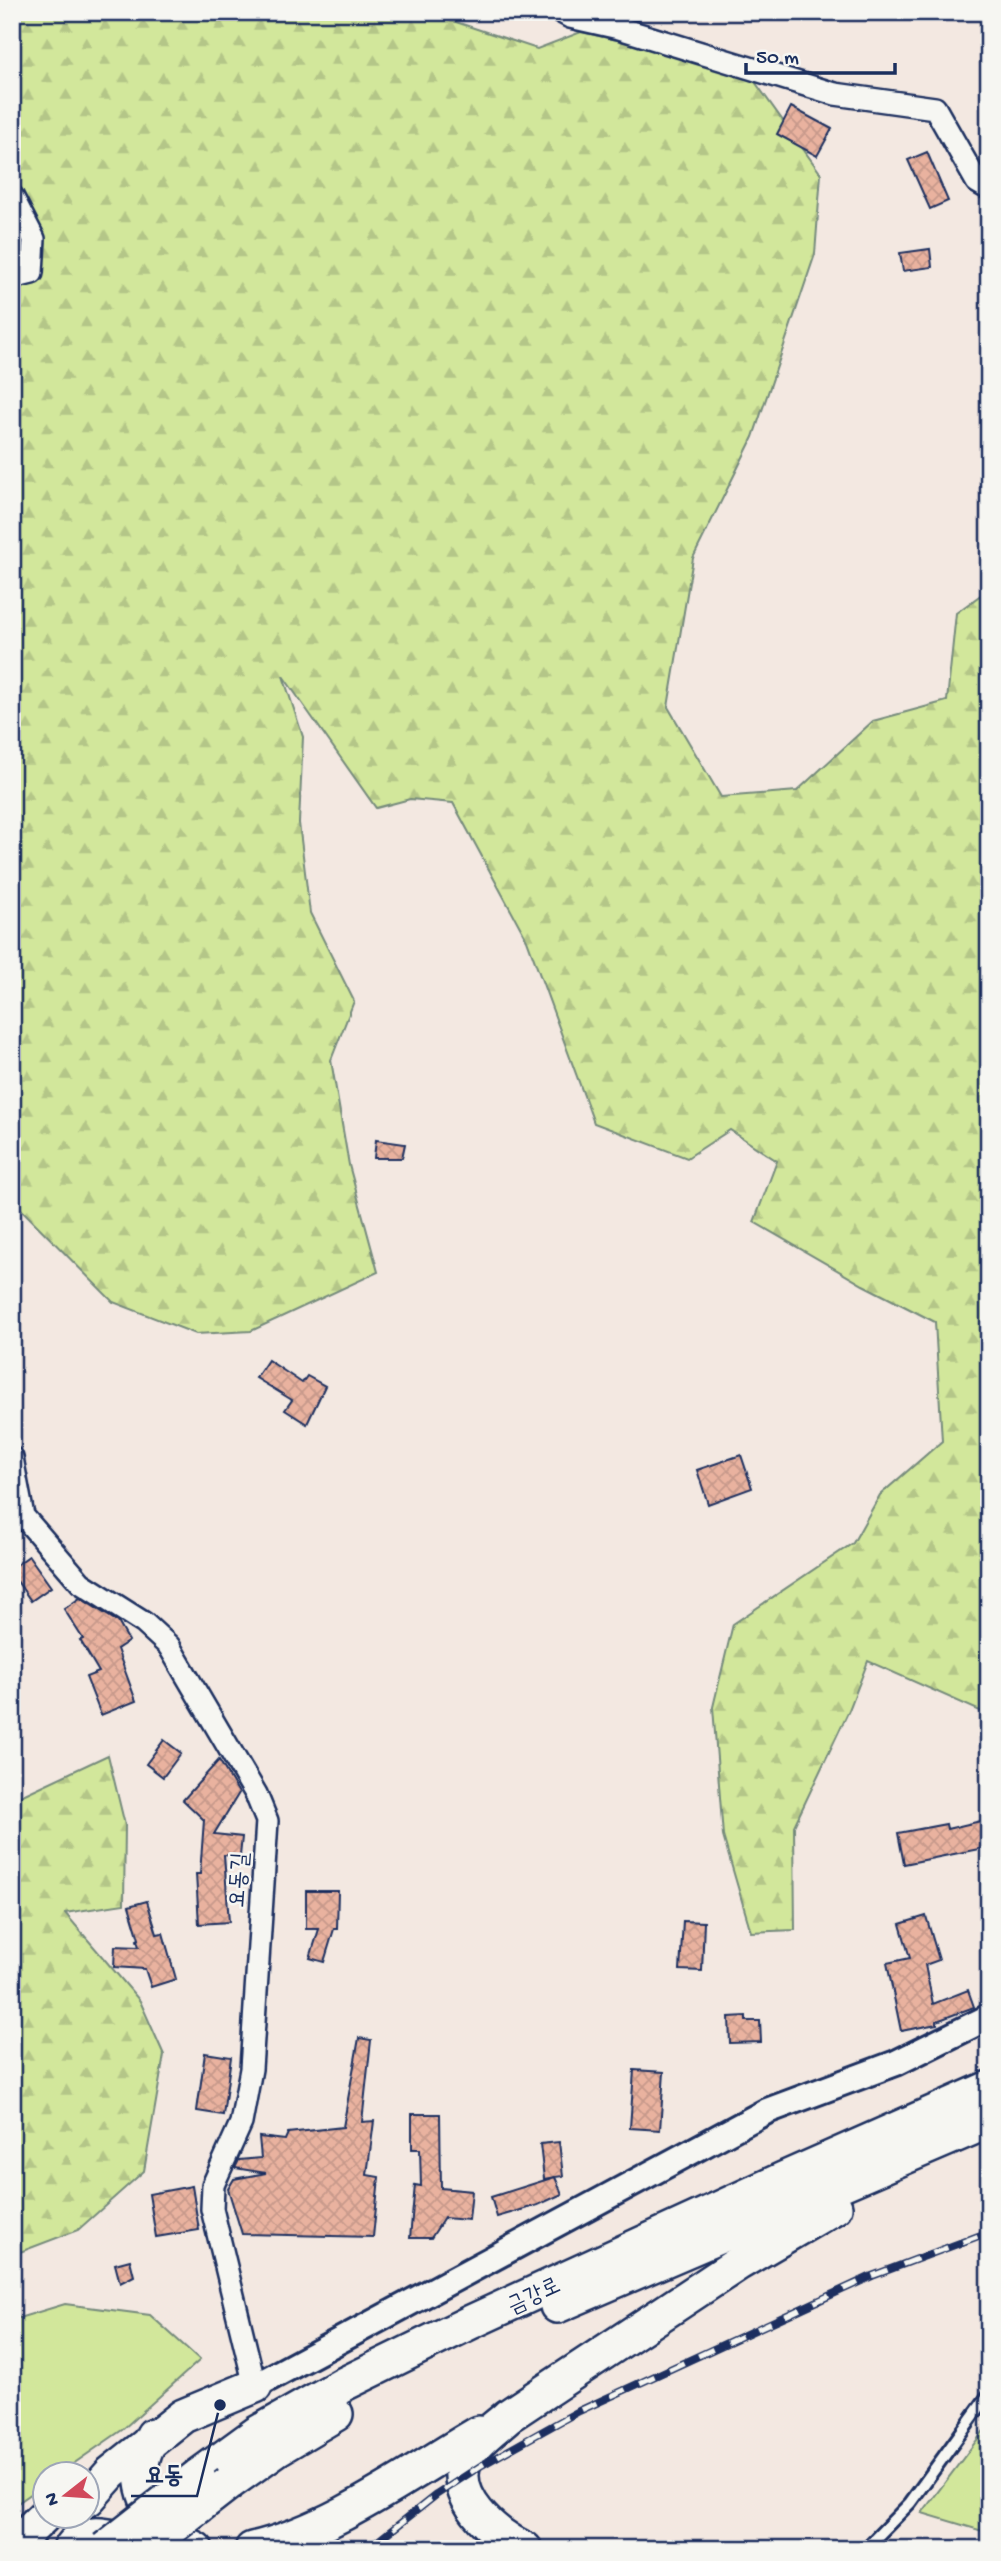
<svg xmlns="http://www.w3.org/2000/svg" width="1001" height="2561" font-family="'Gochi Hand','Poor Story',sans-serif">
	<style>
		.green { fill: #d2e79b; stroke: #768b7c; stroke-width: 2 }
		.forest { fill: url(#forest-firs); stroke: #768b7c; stroke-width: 2 }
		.building { fill: url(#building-cross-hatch); stroke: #1b2f5e; stroke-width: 2 }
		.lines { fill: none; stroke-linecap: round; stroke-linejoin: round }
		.service-casing { stroke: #1b2f5e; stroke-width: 16 }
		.minor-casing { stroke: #1b2f5e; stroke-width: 26 }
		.tertiary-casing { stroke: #1b2f5e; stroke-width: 30 }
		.trunk-casing { stroke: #1b2f5e; stroke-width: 38 }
		.service { stroke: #f6f6f2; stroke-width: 10 }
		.minor { stroke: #f6f6f2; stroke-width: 21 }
		.tertiary { stroke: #f6f6f2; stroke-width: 24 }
		.trunk { stroke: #f6f6f2; stroke-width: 33 }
		.rail-casing { stroke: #1b2f5e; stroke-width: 8 }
		.rail { stroke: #f6f6f2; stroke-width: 5; stroke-dasharray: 16; stroke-linecap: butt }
		.trunk-bridge-casing { stroke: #1b2f5e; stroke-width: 38; stroke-linecap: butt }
		.trunk-bridge { stroke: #f6f6f2; stroke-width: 33 }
		.labels { text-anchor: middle; stroke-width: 5; stroke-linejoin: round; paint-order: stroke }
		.street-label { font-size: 23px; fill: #1b2f5e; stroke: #f6f6f2 }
		.leader { fill: none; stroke: #1b2f5e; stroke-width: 2.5 }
		.callout-dot { fill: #1b2f5e; stroke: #f6f6f2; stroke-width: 2.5 }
		.callout-label { font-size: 24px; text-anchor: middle; font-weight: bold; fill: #1b2f5e; stroke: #f6f6f2; stroke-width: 5; stroke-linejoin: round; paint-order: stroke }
	</style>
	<defs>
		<pattern id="forest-firs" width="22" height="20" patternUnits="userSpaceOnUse" patternTransform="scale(1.75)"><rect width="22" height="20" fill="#d2e79b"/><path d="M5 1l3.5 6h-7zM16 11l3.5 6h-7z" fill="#b4c688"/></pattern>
		<pattern id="building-cross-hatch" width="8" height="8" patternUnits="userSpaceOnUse" patternTransform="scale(1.75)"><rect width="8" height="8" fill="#e9b29f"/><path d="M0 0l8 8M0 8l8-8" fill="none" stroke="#c7998b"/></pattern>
	</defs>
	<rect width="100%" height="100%" fill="#f3e8e1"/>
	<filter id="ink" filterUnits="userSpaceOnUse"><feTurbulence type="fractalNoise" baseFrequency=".0143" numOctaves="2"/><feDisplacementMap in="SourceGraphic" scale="14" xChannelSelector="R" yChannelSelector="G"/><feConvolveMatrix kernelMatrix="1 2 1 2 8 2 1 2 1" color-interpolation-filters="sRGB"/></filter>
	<g filter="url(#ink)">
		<g class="green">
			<path d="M 65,2304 L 150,2315 L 200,2360 L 122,2430 L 60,2473 L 46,2474 L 45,2484 L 12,2507 L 12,2320 Z"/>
			<path d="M 989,2424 L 989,2533 L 922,2513 Z"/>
		</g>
		<g class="forest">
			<path d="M 12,12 L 117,12 L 140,20 L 157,12 L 429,13 L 537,49 L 581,32 L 745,68 L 821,174 L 815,254 L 753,437 L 693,558 L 668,707 L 721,797 L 797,791 L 873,721 L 947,701 L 956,613 L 989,589 L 989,1715 L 868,1661 L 849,1710 L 794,1826 L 795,1930 L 751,1932 L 723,1836 L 713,1707 L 733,1624 L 853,1543 L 880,1495 L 942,1441 L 935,1322 L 863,1285 L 754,1222 L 777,1161 L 730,1130 L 687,1158 L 594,1123 L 527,940 L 453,803 L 410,799 L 376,808 L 283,676 L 303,737 L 299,823 L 310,913 L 354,1001 L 331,1060 L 349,1165 L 378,1272 L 251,1331 L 196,1334 L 113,1302 L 12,1200 Z"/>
			<path d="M 108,1755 L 125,1825 L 124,1904 L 65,1913 L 140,2001 L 164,2055 L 144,2171 L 78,2230 L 12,2255 L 12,1800 Z"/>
		</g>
		<g class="building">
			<path d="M 791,107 L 832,129 L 817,156 L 777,134 Z"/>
			<path d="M 927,152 L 948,201 L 930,209 L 908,160 Z"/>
			<path d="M 930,249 L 932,267 L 903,271 L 900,253 Z"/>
			<path d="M 376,1140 L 405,1144 L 402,1158 L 374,1158 Z"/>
			<path d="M 268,1360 L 302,1383 L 307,1376 L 325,1386 L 307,1424 L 285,1410 L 292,1400 L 256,1378 Z"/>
			<path d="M 741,1455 L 752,1488 L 708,1504 L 697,1470 Z"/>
			<path d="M 29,1556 L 51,1587 L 31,1601 L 12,1574 L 12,1568 Z"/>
			<path d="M 80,1598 L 118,1622 L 129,1641 L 117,1649 L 136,1701 L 101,1715 L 86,1677 L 99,1672 L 80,1640 L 83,1639 L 64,1609 Z"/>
			<path d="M 164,1740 L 181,1753 L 163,1777 L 146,1764 Z"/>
			<path d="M 219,1760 L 239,1793 L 214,1834 L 242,1837 L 240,1856 L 224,1855 L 229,1922 L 199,1924 L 196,1874 L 200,1874 L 204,1820 L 183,1800 Z"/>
			<path d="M 989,1819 L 989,1847 L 904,1864 L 898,1833 L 946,1824 L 947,1829 Z"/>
			<path d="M 306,1891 L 338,1891 L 337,1929 L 334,1929 L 324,1962 L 310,1958 L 319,1929 L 306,1929 Z"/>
			<path d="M 147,1901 L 157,1934 L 163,1933 L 176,1979 L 151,1987 L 145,1969 L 114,1967 L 115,1946 L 139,1947 L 137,1940 L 139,1939 L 129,1906 Z"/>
			<path d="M 926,1916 L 939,1960 L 925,1965 L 933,2004 L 968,1990 L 974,2007 L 937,2021 L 937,2024 L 901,2031 L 887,1963 L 910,1958 L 900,1924 Z"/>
			<path d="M 683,1921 L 704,1922 L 702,1971 L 680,1970 Z"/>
			<path d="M 746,2016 L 746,2021 L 760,2021 L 761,2042 L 730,2043 L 729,2017 Z"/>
			<path d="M 359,2038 L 371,2040 L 362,2122 L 374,2121 L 367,2175 L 379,2177 L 373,2237 L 242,2234 L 228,2189 L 234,2179 L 266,2173 L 235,2168 L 239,2160 L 261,2158 L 259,2137 L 285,2140 L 288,2133 L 343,2127 Z"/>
			<path d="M 205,2053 L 231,2057 L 223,2115 L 197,2111 Z"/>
			<path d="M 634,2070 L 664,2072 L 660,2130 L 630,2128 Z"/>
			<path d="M 412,2114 L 440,2114 L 441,2188 L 472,2191 L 469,2220 L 444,2218 L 431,2238 L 410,2238 L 415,2185 L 421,2186 L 420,2149 L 412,2149 Z"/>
			<path d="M 559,2142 L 563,2176 L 555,2177 L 562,2194 L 538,2205 L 497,2217 L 491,2197 L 555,2177 L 544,2179 L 540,2144 Z"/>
			<path d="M 192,2186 L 199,2230 L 156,2237 L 149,2194 Z"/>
			<path d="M 130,2260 L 134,2276 L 120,2283 L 115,2264 Z"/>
		</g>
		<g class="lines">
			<g class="service-casing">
				<path id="service" d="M 865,2549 L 910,2503 L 989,2394"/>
			</g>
			<g class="minor-casing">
				<g id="minor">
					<path d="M 561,12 L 570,17 L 619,28 L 835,94 L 935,108 L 977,182 L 989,189"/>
					<path d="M 12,196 L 34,239 L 32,273 L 12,278"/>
					<path d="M 12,1458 L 23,1516 L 81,1583 L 144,1623 L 169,1646 L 256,1794 L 267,1821 L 251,2069 L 241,2123 L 213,2185 L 212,2209 L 255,2386"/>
				</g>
			</g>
			<g class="tertiary-casing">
				<path id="tertiary" d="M 255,2386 L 767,2111 L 896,2063 L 989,2017"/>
			</g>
			<g class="trunk-casing">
				<g id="trunk">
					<path d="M 557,2306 L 989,2121"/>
					<path d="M 153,2435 C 150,2441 146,2448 144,2455 C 134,2484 152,2521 176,2539 C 182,2543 190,2546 196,2549"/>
					<path d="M 198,2476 L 257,2433 L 342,2385 L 471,2322 L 783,2179 L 989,2088"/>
					<path d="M 229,2483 L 277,2449 L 336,2414"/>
					<path d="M 88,2499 L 111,2473 L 183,2416 L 255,2386"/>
					<path d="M 12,2547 L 46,2514"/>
					<path d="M 70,2549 C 85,2524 117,2539 139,2542"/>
					<path d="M 252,2549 C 331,2531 409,2474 479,2433"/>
					<path d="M 525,2549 C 494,2535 448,2495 466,2458 C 474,2442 495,2428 508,2416 L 739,2263 L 835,2207"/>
				</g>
			</g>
			<use href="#service" class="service"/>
			<use href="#minor" class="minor"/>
			<use href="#tertiary" class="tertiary"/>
			<use href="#trunk" class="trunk"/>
			<g class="rail-casing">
				<path id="rail" d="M 368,2549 L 436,2495 L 482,2465 L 579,2411 L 872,2276 L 989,2232"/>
			</g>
			<use href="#rail" class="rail"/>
			<g class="trunk-bridge-casing">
				<g id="trunk-bridge">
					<path d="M 105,2549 L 198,2476"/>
					<path d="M 144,2549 L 229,2483"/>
				</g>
			</g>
			<use href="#trunk-bridge" class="trunk-bridge"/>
		</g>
	</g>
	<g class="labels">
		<g class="street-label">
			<text transform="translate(237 1880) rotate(-86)" y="8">요동길</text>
			<text transform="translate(533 2294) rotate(-25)" y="8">금강로</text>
		</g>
	</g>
	<path class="leader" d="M220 2405L197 2496H131"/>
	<circle class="callout-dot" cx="220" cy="2405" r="7"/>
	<g class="callout-label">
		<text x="164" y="2482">요동</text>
	</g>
	<rect width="1001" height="2561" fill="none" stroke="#f6f6f2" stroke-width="42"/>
	<rect x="21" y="21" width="959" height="2519" fill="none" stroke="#1b2f5e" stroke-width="2.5" filter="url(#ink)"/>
	<g transform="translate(66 2495) rotate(253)"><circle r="33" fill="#f6f6f2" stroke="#9ea6b7" stroke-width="2"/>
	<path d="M0-5L12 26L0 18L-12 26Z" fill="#d1495b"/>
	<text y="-10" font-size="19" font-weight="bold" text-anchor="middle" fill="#1b2f5e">N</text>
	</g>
	<path d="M746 63v10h149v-10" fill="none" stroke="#1b2f5e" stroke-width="3.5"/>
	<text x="756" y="63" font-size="21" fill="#1b2f5e" stroke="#f6f6f2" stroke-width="5" paint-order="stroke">50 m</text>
</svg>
